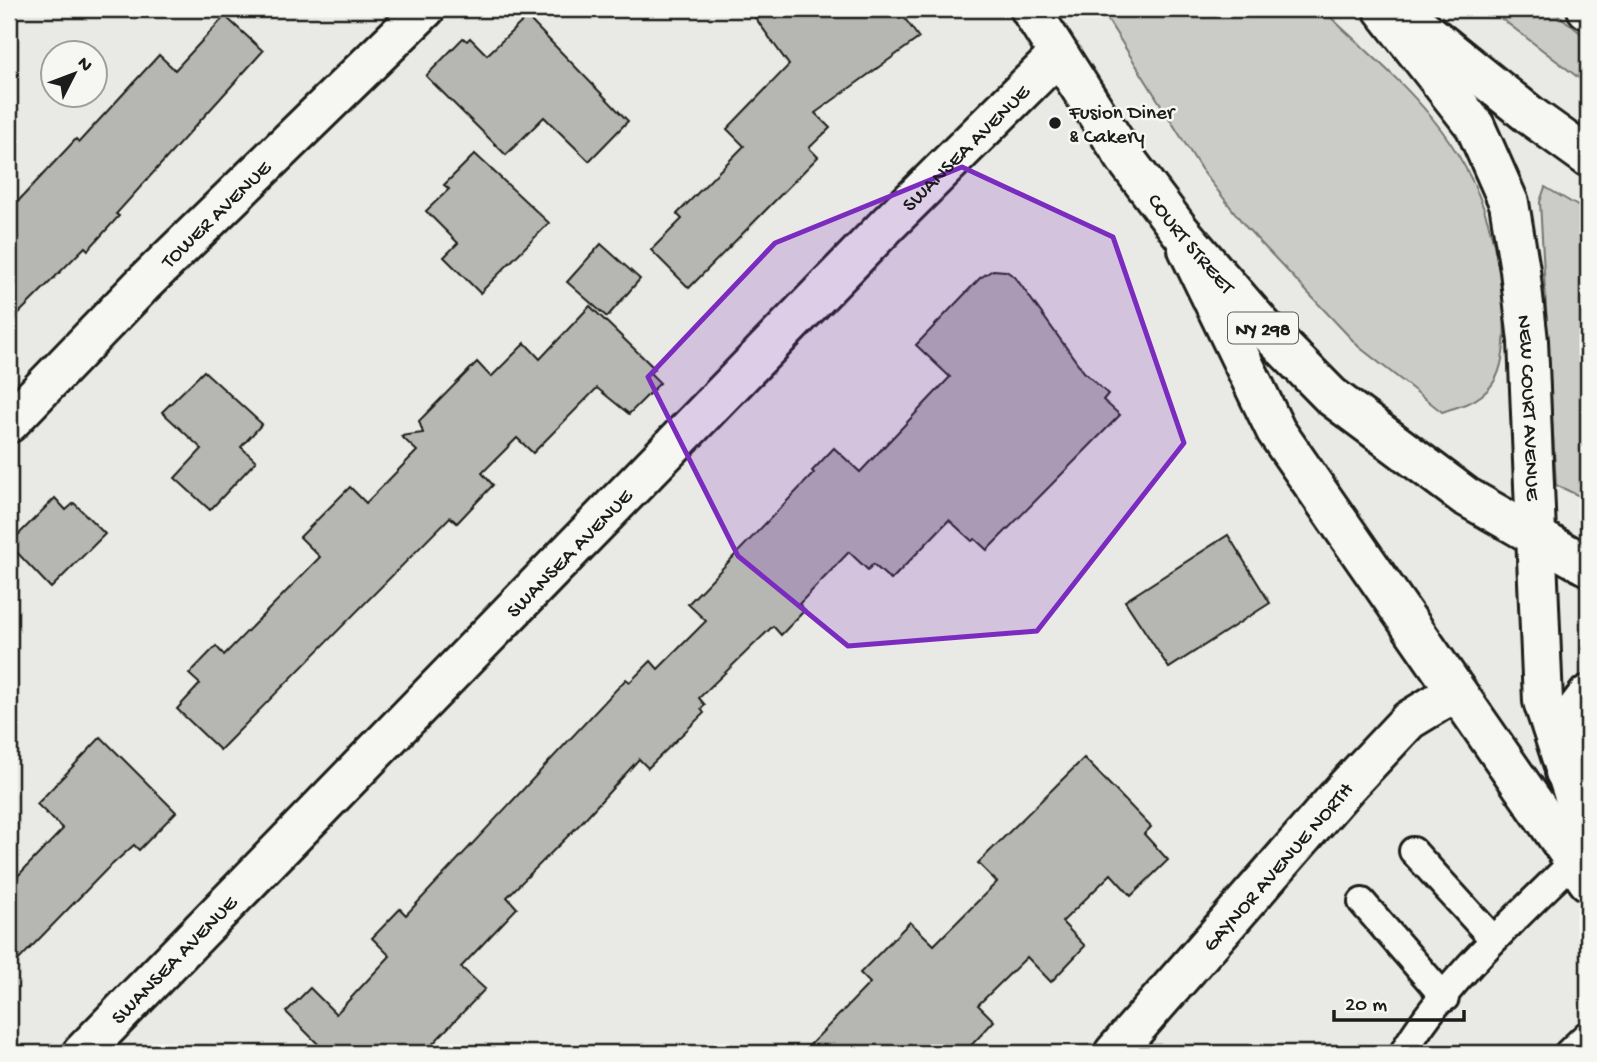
<svg xmlns="http://www.w3.org/2000/svg" width="1597" height="1062" font-family="'Gochi Hand',sans-serif">
	<style>
		.green { fill: #cbcbc7; stroke: #747472; stroke-width: 2 }
		.building { fill: #b6b6b3; stroke: #1c1c1c; stroke-width: 2 }
		.lines { fill: none; stroke-linecap: round; stroke-linejoin: round }
		.lane-casing { stroke: #1c1c1c; stroke-width: 32 }
		.street-casing { stroke: #1c1c1c; stroke-width: 44 }
		.secondary-casing { stroke: #1c1c1c; stroke-width: 44 }
		.primary-casing { stroke: #1c1c1c; stroke-width: 44 }
		.lane { stroke: #f6f6f2; stroke-width: 26 }
		.street { stroke: #f6f6f2; stroke-width: 38 }
		.secondary { stroke: #f6f6f2; stroke-width: 38 }
		.primary { stroke: #f6f6f2; stroke-width: 38 }
		.marked { fill: #7b2cbf; fill-opacity: 0.2; stroke: #7b2cbf; stroke-width: 5; stroke-linejoin: round }
		.poi-dot { fill: #1c1c1c; stroke: #f6f6f2; stroke-width: 2.5 }
		.labels { text-anchor: middle; stroke-width: 5; stroke-linejoin: round; paint-order: stroke }
		.shield { fill: #f6f6f2; stroke: #5d5d5c; stroke-width: 2 }
		.shield-label { font-size: 19px; font-weight: bold; fill: #1c1c1c }
		.poi-label { font-size: 21px; fill: #1c1c1c; stroke: #f6f6f2; text-anchor: start }
		.street-label { font-size: 21px; fill: #1c1c1c; stroke: #f6f6f2 }
	</style>
	<rect width="100%" height="100%" fill="#e9e9e5"/>
	<filter id="ink" filterUnits="userSpaceOnUse"><feTurbulence type="fractalNoise" baseFrequency=".0143" numOctaves="2"/><feDisplacementMap in="SourceGraphic" scale="14" xChannelSelector="R" yChannelSelector="G"/><feConvolveMatrix kernelMatrix="1 2 1 2 8 2 1 2 1" color-interpolation-filters="sRGB"/></filter>
	<g filter="url(#ink)">
		<g class="green">
			<path d="M 1101,9 L 1322,9 C 1359,45 1400,78 1432,118 C 1456,147 1478,186 1488,222 C 1499,260 1515,344 1495,380 C 1483,401 1463,405 1442,412 L 1359,347 L 1246,227 L 1201,169 Z"/>
			<path d="M 1489,9 L 1551,9 L 1588,39 L 1588,85 Z"/>
			<path d="M 1545,187 L 1588,212 L 1588,500 L 1556,485 L 1540,202 Z"/>
		</g>
		<g class="building">
			<path d="M 749,9 L 898,9 L 919,38 L 815,113 L 830,128 L 809,148 L 818,157 L 689,288 L 651,250 L 682,219 L 677,214 L 744,146 L 727,129 L 789,65 Z"/>
			<path d="M 225,16 L 263,51 L 116,214 L 119,216 L 88,250 L 85,247 L 9,323 L 9,211 L 76,139 L 79,142 L 159,55 L 175,70 Z"/>
			<path d="M 527,17 L 628,121 L 589,161 L 544,117 L 506,155 L 426,76 L 463,38 L 467,41 L 470,38 L 487,55 Z"/>
			<path d="M 475,154 L 549,223 L 480,293 L 444,257 L 458,243 L 426,211 L 449,189 L 444,185 Z"/>
			<path d="M 601,244 L 640,279 L 607,317 L 567,282 Z"/>
			<path d="M 993,270 L 1006,271 L 1015,277 L 1084,372 L 1108,394 L 1103,400 L 1120,415 L 987,550 L 975,539 L 972,541 L 949,520 L 891,580 L 873,564 L 868,570 L 849,552 L 799,604 L 805,610 L 781,635 L 773,626 L 699,698 L 705,705 L 701,709 L 704,713 L 648,768 L 639,759 L 581,823 L 507,897 L 517,908 L 461,967 L 485,989 L 424,1053 L 327,1053 L 286,1012 L 310,988 L 336,1014 L 390,956 L 372,938 L 400,909 L 406,915 L 626,679 L 630,682 L 651,661 L 658,669 L 706,621 L 688,604 L 814,473 L 812,471 L 834,448 L 860,472 L 950,377 L 916,345 L 980,278 Z"/>
			<path d="M 590,306 L 655,369 L 650,373 L 660,383 L 629,414 L 597,388 L 533,453 L 517,438 L 482,473 L 493,485 L 457,523 L 450,517 L 220,750 L 177,709 L 200,684 L 189,674 L 216,646 L 224,655 L 320,557 L 300,537 L 350,487 L 366,503 L 417,451 L 401,436 L 423,433 L 419,421 L 477,362 L 491,377 L 525,343 L 540,359 Z"/>
			<path d="M 204,371 L 262,424 L 241,447 L 256,461 L 210,510 L 175,478 L 202,449 L 162,412 Z"/>
			<path d="M 55,498 L 66,510 L 74,503 L 105,534 L 51,588 L 9,544 Z"/>
			<path d="M 1228,535 L 1270,603 L 1169,668 L 1125,601 Z"/>
			<path d="M 101,737 L 176,812 L 139,850 L 134,845 L 106,870 L 9,970 L 9,885 L 63,829 L 37,804 Z"/>
			<path d="M 1084,758 L 1151,827 L 1144,834 L 1168,860 L 1131,896 L 1111,874 L 1062,922 L 1085,946 L 1051,982 L 1027,957 L 978,1005 L 994,1021 L 964,1053 L 802,1053 L 870,983 L 860,973 L 910,922 L 934,945 L 997,882 L 978,863 Z"/>
		</g>
		<g class="lines">
			<g class="lane-casing">
				<g id="lane">
					<path d="M 1413,851 L 1493,939"/>
					<path d="M 1362,902 L 1445,998"/>
					<path d="M 1403,1053 C 1443,984 1517,917 1574,861"/>
					<path d="M 1568,1053 L 1588,1034"/>
				</g>
			</g>
			<g class="street-casing">
				<g id="street">
					<path d="M 1587,9 L 1588,9"/>
					<path id="s1" d="M 9,423 L 142,285 L 425,9"/>
					<path id="s2" d="M 82,1053 L 888,224 L 1058,55"/>
					<path id="s3" d="M 1114,1053 L 1347,786 L 1409,720 L 1455,692"/>
				</g>
			</g>
			<g class="secondary-casing">
				<g id="secondary">
					<path id="s4" d="M 1383,9 L 1475,126 L 1509,203 L 1520,270 L 1528,341 L 1543,701 L 1588,839"/>
					<path d="M 1188,249 L 1276,431 L 1588,881"/>
				</g>
			</g>
			<g class="primary-casing">
				<g id="primary">
					<path id="s5" d="M 1030,9 L 1125,158 L 1180,231 L 1264,328 L 1331,396 L 1465,496 L 1588,566"/>
					<path d="M 1398,9 L 1531,116 L 1588,157"/>
					<path d="M 1565,772 L 1578,708 L 1588,695"/>
				</g>
			</g>
			<use href="#lane" class="lane"/>
			<use href="#street" class="street"/>
			<use href="#secondary" class="secondary"/>
			<use href="#primary" class="primary"/>
		</g>
	</g>
	<path class="marked" d="M 962,167 L 1113,237 L 1184,443 L 1037,631 L 848,646 L 738,556 L 648,377 L 775,243 Z"/>
	<circle class="poi-dot" cx="1055" cy="123" r="7"/>
	<g class="labels">
		<rect class="shield" x="1228" y="312.5" width="70" height="31" rx="5"/>
		<g class="shield-label">
			<text x="1263" y="335">NY 298</text>
		</g>
		<g class="poi-label">
			<text x="1069" y="118">Fusion Diner<tspan x="1069" dy="24">&amp; Cakery</tspan></text>
		</g>
		<g class="street-label">
			<text dy="7" stroke="none"><textPath href="#s2" startOffset="1265">SWANSEA AVENUE</textPath></text>
			<text dy="7" stroke="none"><textPath href="#s1" startOffset="294">TOWER AVENUE</textPath></text>
			<text dy="7" stroke="none"><textPath href="#s5" startOffset="285">COURT STREET</textPath></text>
			<text dy="7" stroke="none"><textPath href="#s4" startOffset="439">NEW COURT AVENUE</textPath></text>
			<text dy="7" stroke="none"><textPath href="#s2" startOffset="698">SWANSEA AVENUE</textPath></text>
			<text dy="7" stroke="none"><textPath href="#s3" startOffset="248">GAYNOR AVENUE NORTH</textPath></text>
			<text dy="7" stroke="none"><textPath href="#s2" startOffset="131">SWANSEA AVENUE</textPath></text>
		</g>
	</g>
	<rect width="1597" height="1062" fill="none" stroke="#f6f6f2" stroke-width="35"/>
	<rect x="18" y="18" width="1562" height="1027" fill="none" stroke="#1c1c1c" stroke-width="2.5" filter="url(#ink)"/>
	<g transform="translate(74 74) rotate(48)"><circle r="33" fill="#f6f6f2" stroke="#9f9f9c" stroke-width="2"/>
	<path d="M0-5L12 26L0 18L-12 26Z" fill="#1c1c1c"/>
	<text y="-10" font-size="19" font-weight="bold" text-anchor="middle" fill="#1c1c1c">N</text>
	</g>
	<path d="M1334 1010v10h130v-10" fill="none" stroke="#1c1c1c" stroke-width="3.5"/>
	<text x="1345" y="1010" font-size="21" fill="#1c1c1c" stroke="#f6f6f2" stroke-width="5" paint-order="stroke">20 m</text>
</svg>
